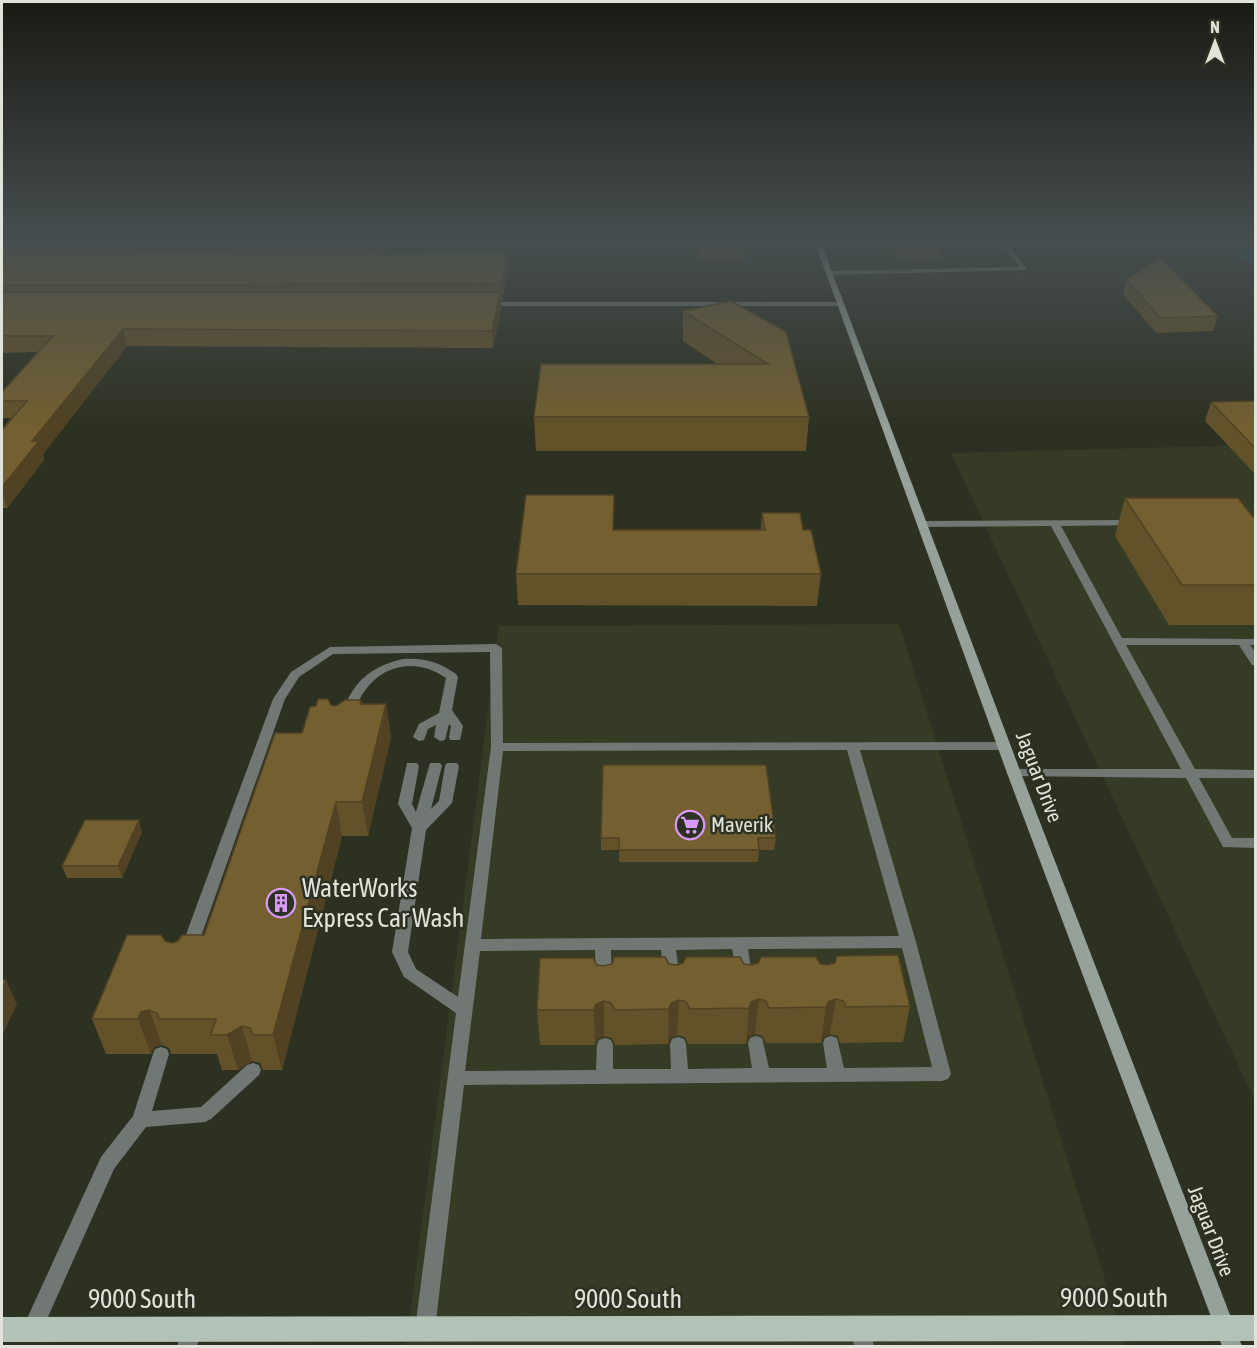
<svg xmlns="http://www.w3.org/2000/svg" width="1257" height="1348" font-family="'Asap Condensed',sans-serif">
	<style>
		.built { fill: #353b25 }
		.water { fill: #00544e }
		.lines { fill: none; stroke-linecap: round; stroke-linejoin: round }
		.service { fill: #717873; fill-rule: evenodd }
		.minor { fill: #717873; fill-rule: evenodd }
		.secondary { fill: #96a299; fill-rule: evenodd }
		.primary { fill: #b2c2b6; fill-rule: evenodd }
		.wall { fill: #635229 }
		.shaded-wall { fill: #504222 }
		.building { fill: #735f30; stroke: #504222; stroke-width: 1.5 }
		.labels { text-anchor: middle; stroke-width: 5; stroke-linejoin: round; paint-order: stroke }
		.street-label { font-size: 21px; fill: #e0e3d9; stroke: #2d3122 }
		.poi-label { font-size: 21px; fill: #e0e3d9; stroke: #2d3122; text-anchor: start }
		.near-poi-label { font-size: 26px; fill: #e0e3d9; stroke: #2d3122; text-anchor: start }
		.near-street-label { font-size: 26px; fill: #e0e3d9; stroke: #2d3122 }
	</style>
	<rect width="100%" height="100%" fill="#2d3122"/>
	<g class="built">
		<path d="M 1255,445 L 1255,1101 L 951,453 Z"/>
		<path d="M 899,624 L 1126,1346 L 406,1346 L 499,626 Z"/>
	</g>
	<path class="water" d="M 1216,240 L 1241,240 L 1255,249 L 1255,265 Z"/>
	<g class="lines">
		<g class="service">
			<path d="M 998,240 L 1004,240 L 1026,268 L 1026,270 L 830,275 L 827,273 L 830,271 L 1019,267 Z"/>
			<path d="M 1134,520 L 1139,523 L 1138,525 L 1061,526 L 1122,638 L 1256,639 L 1256,645 L 1250,645 L 1256,653 L 1256,665 L 1252,665 L 1239,645 L 1126,645 L 1195,769 L 1256,770 L 1256,778 L 1199,778 L 1232,838 L 1256,838 L 1256,848 L 1223,847 L 1186,778 L 1009,776 L 1007,773 L 1009,770 L 1014,769 L 1181,769 L 1051,526 L 922,527 L 917,524 L 922,521 Z"/>
			<path d="M 496,644 L 502,648 L 503,743 L 1003,742 L 1009,746 L 1003,750 L 860,750 L 916,942 L 951,1074 L 948,1079 L 942,1081 L 464,1085 L 435,1329 L 432,1336 L 425,1339 L 418,1336 L 415,1329 L 456,1013 L 404,977 L 392,952 L 412,828 L 398,804 L 407,763 L 417,763 L 419,766 L 412,804 L 416,812 L 430,763 L 440,763 L 442,766 L 431,809 L 439,801 L 445,766 L 447,763 L 457,763 L 459,766 L 452,803 L 426,830 L 408,952 L 416,969 L 458,997 L 491,747 L 490,652 L 333,654 L 299,677 L 285,699 L 197,948 L 194,952 L 189,954 L 184,952 L 181,948 L 273,699 L 291,672 L 330,647 ZM 847,750 L 899,936 L 481,939 L 503,751 ZM 902,948 L 932,1067 L 844,1068 L 837,1038 L 831,1036 L 825,1038 L 823,1043 L 827,1068 L 769,1068 L 762,1038 L 756,1036 L 750,1038 L 748,1043 L 752,1068 L 688,1069 L 686,1044 L 684,1039 L 678,1037 L 672,1039 L 670,1044 L 671,1069 L 613,1069 L 613,1045 L 611,1040 L 605,1038 L 599,1040 L 597,1045 L 596,1070 L 465,1071 L 480,951 L 595,950 L 596,982 L 598,986 L 604,988 L 610,986 L 612,982 L 611,950 L 661,950 L 664,979 L 666,983 L 672,985 L 678,983 L 680,979 L 676,950 L 732,949 L 738,980 L 744,982 L 750,980 L 752,976 L 748,949 Z"/>
			<path d="M 403,659 C 424,658 439,662 456,674 L 458,677 L 452,710 L 463,726 L 460,740 L 450,740 L 449,737 L 451,726 L 449,724 L 445,740 L 440,741 L 434,737 L 436,725 L 428,729 L 424,740 L 419,741 L 413,737 L 419,724 L 439,713 L 446,678 C 418,658 383,663 364,692 C 358,700 356,710 351,718 L 343,718 L 341,715 C 353,682 369,667 403,659 Z"/>
			<path d="M 161,1047 L 167,1049 L 169,1054 L 152,1111 L 201,1107 L 247,1065 L 253,1063 L 259,1065 L 261,1070 L 259,1075 L 211,1119 L 205,1122 L 146,1127 L 114,1169 L 39,1337 L 32,1340 L 25,1337 L 22,1330 L 25,1323 L 101,1157 L 133,1116 L 153,1054 L 155,1049 Z"/>
			<path d="M 861,1318 L 868,1321 L 874,1346 L 854,1346 L 851,1328 L 854,1321 Z"/>
			<path d="M 192,1319 L 199,1322 L 202,1329 L 197,1346 L 177,1346 L 185,1322 Z"/>
		</g>
		<path class="minor" d="M 482,302 L 841,302 L 845,304 L 841,306 L 482,306 Z"/>
		<path class="secondary" d="M 814,240 L 820,240 L 1021,773 L 1242,1346 L 1222,1346 L 1007,773 Z"/>
		<path class="primary" d="M 1256,1315 L 1256,1341 L 2,1342 L 2,1317 Z"/>
	</g>
	<g class="wall">
		<path d="M 2,240 L 157,240 L 146,251 L 231,251 L 239,240 L 377,240 L 371,251 L 379,254 L 508,252 L 509,267 L 502,300 L 500,300 L 501,308 L 493,348 L 127,346 L 43,454 L 44,460 L 7,508 L 2,508 L 2,430 L 11,418 L 2,418 L 2,392 L 37,352 L 2,353 Z"/>
		<path d="M 698,240 L 746,248 L 745,261 L 698,260 Z"/>
		<path d="M 890,240 L 938,240 L 940,244 L 938,259 L 900,259 Z"/>
		<path d="M 1127,280 L 1218,316 L 1213,331 L 1156,333 L 1123,294 Z"/>
		<path d="M 731,301 L 809,417 L 806,451 L 536,451 L 534,417 L 717,364 L 683,341 L 683,311 Z"/>
		<path d="M 1256,401 L 1256,475 L 1205,421 L 1211,402 Z"/>
		<path d="M 1125,498 L 1256,517 L 1256,625 L 1169,625 L 1115,536 Z"/>
		<path d="M 762,513 L 803,530 L 821,574 L 817,606 L 518,605 L 516,574 L 614,530 L 761,530 Z"/>
		<path d="M 361,700 L 362,704 L 386,704 L 391,737 L 368,836 L 342,836 L 282,1070 L 263,1070 L 260,1063 L 252,1061 L 238,1070 L 222,1070 L 217,1054 L 171,1054 L 169,1048 L 162,1045 L 154,1047 L 151,1054 L 106,1054 L 92,1019 L 165,941 L 172,943 L 204,935 L 302,733 L 331,705 L 336,706 Z"/>
		<path d="M 142,832 L 122,878 L 67,878 L 62,866 Z"/>
		<path d="M 601,838 L 776,838 L 774,850 L 759,850 L 758,862 L 619,862 L 619,850 L 601,850 Z"/>
		<path d="M 669,964 L 676,965 L 820,964 L 910,1006 L 903,1042 L 840,1043 L 838,1036 L 830,1034 L 823,1037 L 821,1043 L 766,1043 L 763,1036 L 755,1034 L 748,1037 L 746,1044 L 688,1044 L 685,1037 L 677,1035 L 670,1038 L 668,1044 L 615,1045 L 612,1038 L 604,1036 L 597,1039 L 595,1045 L 540,1045 L 537,1010 L 597,965 L 604,966 Z"/>
	</g>
	<g class="shaded-wall">
		<path d="M 140,240 L 157,240 L 132,266 L 129,251 Z"/>
		<path d="M 367,240 L 377,240 L 371,252 L 364,247 Z"/>
		<path d="M 508,252 L 509,267 L 502,300 L 501,284 Z"/>
		<path d="M 500,292 L 501,308 L 493,348 L 492,331 Z"/>
		<path d="M 123,329 L 127,346 L 43,454 L 44,460 L 7,508 L 2,492 L 2,487 L 32,441 Z"/>
		<path d="M 386,704 L 391,737 L 368,836 L 362,802 Z"/>
		<path d="M 336,802 L 342,836 L 282,1070 L 273,1035 Z"/>
		<path d="M 139,820 L 142,832 L 122,878 L 118,866 Z"/>
		<path d="M 6,980 L 17,1004 L 2,1036 L 2,989 Z"/>
		<path d="M 759,999 L 755,1034 L 748,1037 L 746,1044 L 749,1008 L 751,1002 Z"/>
		<path d="M 836,999 L 830,1034 L 823,1037 L 821,1043 L 826,1007 L 828,1002 Z"/>
		<path d="M 679,1000 L 677,1035 L 670,1038 L 668,1044 L 669,1009 L 671,1003 Z"/>
		<path d="M 604,1001 L 604,1036 L 597,1039 L 595,1045 L 594,1010 L 596,1004 Z"/>
		<path d="M 149,1010 L 162,1045 L 154,1047 L 151,1054 L 138,1019 L 141,1012 Z"/>
		<path d="M 242,1026 L 252,1061 L 238,1070 L 227,1035 Z"/>
	</g>
	<g class="building">
		<path d="M 2,240 L 140,240 L 129,251 L 231,251 L 239,240 L 367,240 L 364,247 L 370,247 L 369,251 L 379,251 L 378,254 L 508,252 L 501,284 L 2,285 Z"/>
		<path d="M 698,240 L 745,240 L 746,248 L 698,247 Z"/>
		<path d="M 900,240 L 938,240 L 940,244 L 902,244 Z"/>
		<path d="M 1160,258 L 1218,316 L 1160,318 L 1127,280 Z"/>
		<path d="M 2,292 L 500,292 L 492,331 L 123,329 L 32,441 L 39,441 L 2,487 L 2,430 L 27,401 L 2,401 L 2,392 L 53,336 L 2,336 Z"/>
		<path d="M 731,301 L 786,332 L 809,417 L 534,417 L 541,364 L 768,364 L 683,311 Z"/>
		<path d="M 1256,401 L 1256,449 L 1211,402 Z"/>
		<path d="M 526,495 L 614,495 L 613,530 L 765,530 L 762,513 L 800,513 L 803,530 L 811,530 L 821,574 L 516,574 Z"/>
		<path d="M 1125,498 L 1238,498 L 1253,517 L 1256,517 L 1256,585 L 1182,585 Z"/>
		<path d="M 318,699 L 328,699 L 331,705 L 336,706 L 345,700 L 361,700 L 360,704 L 386,704 L 362,802 L 336,802 L 273,1035 L 253,1035 L 250,1028 L 242,1026 L 227,1035 L 211,1035 L 216,1019 L 159,1019 L 157,1013 L 149,1010 L 141,1012 L 138,1019 L 92,1019 L 127,935 L 161,935 L 165,941 L 172,943 L 178,941 L 182,935 L 204,935 L 275,733 L 302,733 L 310,707 L 316,706 Z"/>
		<path d="M 603,765 L 766,765 L 776,838 L 758,838 L 759,850 L 619,850 L 619,838 L 601,838 Z"/>
		<path d="M 85,820 L 139,820 L 118,866 L 62,866 Z"/>
		<path d="M 898,955 L 910,1006 L 846,1007 L 843,1001 L 836,999 L 828,1002 L 826,1007 L 769,1008 L 766,1001 L 759,999 L 751,1002 L 749,1008 L 690,1009 L 686,1002 L 679,1000 L 671,1003 L 669,1009 L 615,1010 L 611,1003 L 604,1001 L 596,1004 L 594,1010 L 537,1010 L 540,958 L 593,958 L 597,965 L 604,966 L 612,964 L 614,957 L 665,957 L 669,964 L 676,965 L 683,963 L 686,957 L 740,957 L 744,964 L 750,965 L 758,963 L 761,957 L 816,957 L 820,964 L 827,965 L 835,963 L 837,956 Z"/>
		<path d="M 2,980 L 6,980 L 2,989 Z"/>
	</g>
	<linearGradient id="sky" x2="0" y2="1"><stop stop-color="#191b13"/><stop offset="0.56" stop-color="#464e4f"/><stop offset="1" stop-color="#464e4f" stop-opacity="0"/></linearGradient>
	<rect width="1257" height="429" fill="url(#sky)"/>
	<defs>
		<g id="supermarket-ring" transform="scale(1.5)"><circle r="9.5" fill="#2d3122" stroke="#d99af7" stroke-width="1.5"/><path d="M-6-5.5h2.5l.6 2H6L4.5 2H-2.5L-4.4-4H-6ZM-1.5 3.2a1.3 1.3 0 1 0 .1 0ZM3 3.2a1.3 1.3 0 1 0 .1 0Z" fill="#d99af7"/></g>
		<g id="building-ring" transform="scale(1.5)"><circle r="9.5" fill="#2d3122" stroke="#d99af7" stroke-width="1.5"/><path d="M-4-6H4V6H1V3H-1V6H-4ZM-2.5-4.3h1.7v1.8h-1.7ZM.8-4.3h1.7v1.8H.8ZM-2.5-1h1.7V.8h-1.7ZM.8-1h1.7V.8H.8Z" fill="#d99af7"/></g>
	</defs>
	<g fill-rule="evenodd">
		<use href="#supermarket-ring" x="690" y="825"/>
		<use href="#building-ring" x="281" y="903"/>
	</g>
	<g class="labels">
		<g class="street-label">
			<text transform="translate(1039 777) rotate(69)" y="7">Jaguar Drive</text>
			<text transform="translate(1211 1231) rotate(69)" y="7">Jaguar Drive</text>
		</g>
		<g class="poi-label">
			<text x="711" y="832">Maverik</text>
		</g>
		<g class="near-poi-label">
			<text x="302" y="897">WaterWorks<tspan x="302" dy="30">Express Car Wash</tspan></text>
		</g>
		<g class="near-street-label">
			<text x="1114" y="1307">9000 South</text>
			<text x="142" y="1308">9000 South</text>
			<text x="628" y="1308">9000 South</text>
		</g>
	</g>
	<rect width="1257" height="1348" fill="none" stroke="#e0e3d9" stroke-width="6"/>
	<g transform="translate(1215 42)" stroke="#2d3122" stroke-width="4.5" paint-order="stroke">
	<path d="M0-4.5L10 22L0 15L-10 22Z" fill="#e0e3d9"/>
	<text y="-9" font-size="16" font-weight="bold" text-anchor="middle" fill="#e0e3d9">N</text>
	</g>
</svg>
